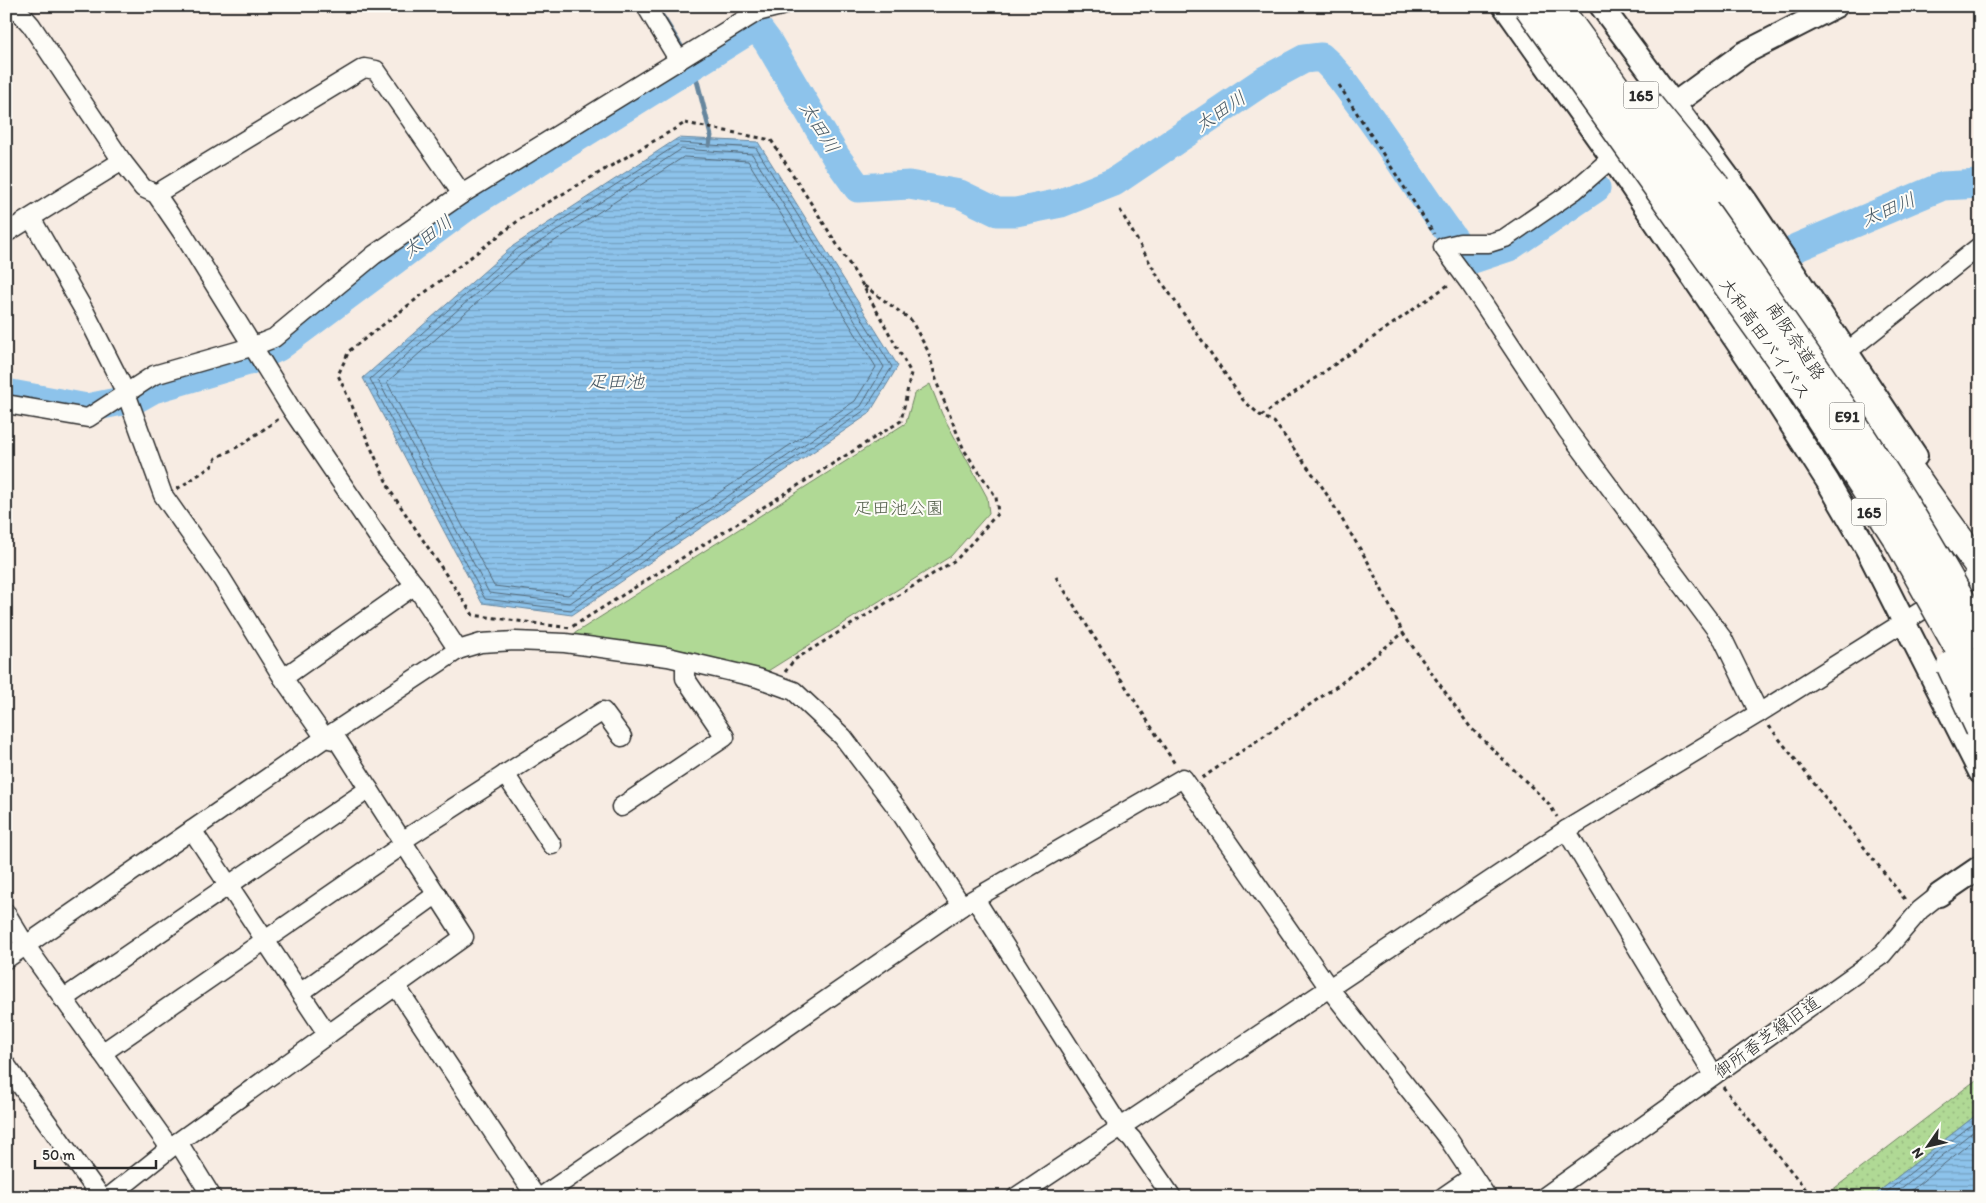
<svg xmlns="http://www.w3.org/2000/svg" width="1986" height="1203" font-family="Itim,'Klee One',sans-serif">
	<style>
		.grass { fill: url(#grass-dots); stroke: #6e8260 }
		.park { fill: #b0d995; stroke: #6e8260 }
		.water { fill: url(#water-rules); stroke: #66869e }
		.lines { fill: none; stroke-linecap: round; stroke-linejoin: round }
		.shore { stroke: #526878; stroke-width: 1 }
		.stream { stroke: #66869e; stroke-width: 5 }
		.river { stroke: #8dc3eb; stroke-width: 29 }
		.minor-casing { stroke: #2b2b2b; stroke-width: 21 }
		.tertiary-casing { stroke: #2b2b2b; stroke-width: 26 }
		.trunk-casing { stroke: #2b2b2b; stroke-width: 31 }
		.path { stroke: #2b2b2b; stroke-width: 3; stroke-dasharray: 4 4; stroke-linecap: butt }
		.minor { stroke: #fdfcf7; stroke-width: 18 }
		.tertiary { stroke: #fdfcf7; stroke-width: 22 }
		.trunk { stroke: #fdfcf7; stroke-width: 28 }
		.trunk-bridge-casing { stroke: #2b2b2b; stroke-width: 31; stroke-linecap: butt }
		.motorway-bridge-casing { stroke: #2b2b2b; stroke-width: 31; stroke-linecap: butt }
		.trunk-bridge { stroke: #fdfcf7; stroke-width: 28 }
		.motorway-bridge { stroke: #fdfcf7; stroke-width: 28 }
		.labels { text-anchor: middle; stroke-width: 4; stroke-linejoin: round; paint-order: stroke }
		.shield { fill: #fdfcf7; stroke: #6a6a68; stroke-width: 1 }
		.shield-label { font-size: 16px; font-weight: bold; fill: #2b2b2b }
		.street-label { font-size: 18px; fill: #2b2b2b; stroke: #fdfcf7 }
		.park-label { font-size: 18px; fill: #535f4b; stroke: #fdfcf7 }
		.water-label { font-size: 19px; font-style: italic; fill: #485965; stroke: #fdfcf7 }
	</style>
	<defs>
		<pattern id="grass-dots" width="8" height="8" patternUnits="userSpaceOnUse" patternTransform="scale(1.25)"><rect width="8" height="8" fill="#b0d995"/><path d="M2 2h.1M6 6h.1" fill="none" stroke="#98ba81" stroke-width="1.8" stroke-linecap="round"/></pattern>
		<pattern id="water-rules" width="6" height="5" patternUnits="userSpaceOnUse" patternTransform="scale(1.25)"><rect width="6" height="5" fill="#8dc3eb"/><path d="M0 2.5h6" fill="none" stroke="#739fbf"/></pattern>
	</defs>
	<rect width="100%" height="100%" fill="#f7ece3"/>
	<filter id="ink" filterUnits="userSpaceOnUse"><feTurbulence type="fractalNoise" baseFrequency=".02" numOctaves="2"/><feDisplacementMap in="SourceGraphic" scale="10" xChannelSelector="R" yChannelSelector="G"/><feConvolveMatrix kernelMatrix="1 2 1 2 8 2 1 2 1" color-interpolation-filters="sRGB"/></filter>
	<g filter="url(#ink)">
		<path class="grass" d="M 1980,1077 L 1980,1112 L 1872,1197 L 1823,1197 Z"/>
		<path class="park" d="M 930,384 L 942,414 L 987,497 L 989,513 L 951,556 L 763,674 L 572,635 L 906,423 L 914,394 Z"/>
		<g class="water">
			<path d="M 678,138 L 758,142 L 898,366 L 869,414 L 572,615 L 482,603 L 363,378 L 513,246 Z"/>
			<path d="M 1980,1112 L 1980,1197 L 1872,1197 Z"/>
		</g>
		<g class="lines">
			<g class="shore">
				<path d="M 680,143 L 756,148 L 892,367 L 865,410 L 571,610 L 485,599 L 370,379 L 516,250 Z"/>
				<path d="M 682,149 L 752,154 L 884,367 L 861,406 L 570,603 L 489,593 L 378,380 L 520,255 Z"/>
				<path d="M 684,157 L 748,161 L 876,367 L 855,401 L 568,595 L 494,586 L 387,382 L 524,261 Z"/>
				<path d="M 1880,1197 L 1980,1118"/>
				<path d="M 1890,1197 L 1980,1126"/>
				<path d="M 1903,1197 L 1980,1135"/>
			</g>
			<path class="stream" d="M 663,17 L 693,65 L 711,136 L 709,145"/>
			<g class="river">
				<path d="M 1798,247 L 1943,186 L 1980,184"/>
				<path d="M 6,393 L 87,408 L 137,398 L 153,389 L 248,361 L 278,347 L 470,204 L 756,26 L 768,42 L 836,157 L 858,188 L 909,185 L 960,194 L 997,212 L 1016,212 L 1061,203 L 1114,182 L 1265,80 L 1304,59 L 1321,57 C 1338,71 1349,90 1362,107 C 1400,157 1430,211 1470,260 L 1509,247 L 1596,188"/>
			</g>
			<g class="minor-casing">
				<g id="minor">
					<path d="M 14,6 L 31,25 L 122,161 L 143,188 L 156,194 L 182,232 L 292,410 L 385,547 L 415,585 L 458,650"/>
					<path d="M 646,6 L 678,59"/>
					<path d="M 1621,150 L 1575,190 L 1505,238 L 1489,243 L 1460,243 L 1443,247 L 1471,285 L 1567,430 L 1723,639 L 1759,713"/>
					<path d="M 156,194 L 364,68 L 376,70 L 462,194"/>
					<path d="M 31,218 L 85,312 L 126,393 L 163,495 L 220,576 L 283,678 L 325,738 L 458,650 L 481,643 L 515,641 L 565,643 L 668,657 L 758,678 L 794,691 L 843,737 L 900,812 L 962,906"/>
					<path d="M 6,233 L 122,161"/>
					<path d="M 1848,351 L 1980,246"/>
					<path d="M 6,404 L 88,418 L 154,375 L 251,347 L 274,338 L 374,255 L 462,194 L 757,12 L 781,6"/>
					<path d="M 283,678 L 415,585"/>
					<path d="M 505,774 L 552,845"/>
					<path d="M 621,807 L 725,737 L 685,678 L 685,661"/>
					<path d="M 192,830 L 328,1035"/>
					<path d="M 1566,830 L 1714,1075"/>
					<path d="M 402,841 L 603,711 L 622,737"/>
					<path d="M 975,899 L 1120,1127 L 1132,1139 L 1172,1197"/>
					<path d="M 6,913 L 26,946 L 170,1148"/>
					<path d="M 6,959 L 325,738 L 338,741 L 464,937 L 178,1142 L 109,1197"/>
					<path d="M 396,986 L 536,1197"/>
					<path d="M 300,993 L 437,894"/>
					<path d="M 63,999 L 369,789"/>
					<path d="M 102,1053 L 404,844"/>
					<path d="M 6,1065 L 101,1197"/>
					<path d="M 178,1142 L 212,1197"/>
					<path d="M 541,1197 L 962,906 L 1183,778 L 1329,988 L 1449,1140 L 1487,1197"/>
					<path d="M 1016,1197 L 1566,830 L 1759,713 L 1980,574"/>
					<path d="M 1443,1197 L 1472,1177"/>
					<path d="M 1544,1197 L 1882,955 L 1920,910 L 1939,895"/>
				</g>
			</g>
			<g class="tertiary-casing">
				<g id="tertiary">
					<path d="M 1504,6 L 1612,158 L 1756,370 L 1828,482 L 1867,549 L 1980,772"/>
					<path d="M 1601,6 L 1746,201 L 1916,456"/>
					<path d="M 1674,104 L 1744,53 L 1836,6"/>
					<path d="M 1939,895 L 1980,867"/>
				</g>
			</g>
			<g class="trunk-casing">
				<path id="trunk" d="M 1717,188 C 1806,314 1888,444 1980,567"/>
			</g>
			<g class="path">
				<path d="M 1339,85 L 1434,234"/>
				<path d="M 685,123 L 771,140 L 862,284 L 911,373 L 901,421 L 570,628 L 473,615 L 391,492 L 338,375 L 349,351 L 523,217 Z"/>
				<path d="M 1120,210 L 1157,275 L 1243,400 L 1261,416 L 1274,422 L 1321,485 L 1368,562 L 1403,633 L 1470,727 L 1549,804 L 1557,817"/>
				<path d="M 1261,416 L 1451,283"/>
				<path d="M 177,489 L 212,466 L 216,458 L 241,445 L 280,418"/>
				<path d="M 1056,577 L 1175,764"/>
				<path d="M 785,672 L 794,660 L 957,559 L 998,513 L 996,497 L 964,450 L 938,386 L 928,351 L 911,320 L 863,285"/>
				<path d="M 1769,726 L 1907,902"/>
				<path d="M 1202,778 L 1340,684 L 1403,633"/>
				<path d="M 1723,1087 L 1812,1197"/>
			</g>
			<use href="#minor" class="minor"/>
			<use href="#tertiary" class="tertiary"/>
			<use href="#trunk" class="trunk"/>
			<g class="trunk-bridge-casing">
				<g id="trunk-bridge">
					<path d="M 1528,6 L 1796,381 L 1897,538 L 1980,686"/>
					<path d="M 1558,8 L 1701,205"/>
					<path d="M 1643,98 L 1717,188"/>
					<path d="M 1951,666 L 1980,729"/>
				</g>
			</g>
			<g class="motorway-bridge-casing">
				<path id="motorway-bridge" d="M 1701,205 C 1799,344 1900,484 1980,635"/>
			</g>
			<use href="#trunk-bridge" class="trunk-bridge"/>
			<use href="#motorway-bridge" class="motorway-bridge"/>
		</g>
	</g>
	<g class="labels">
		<g class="shield">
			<rect x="1623.5" y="81.5" width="35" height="27" rx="4"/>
			<rect x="1829.5" y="402.5" width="35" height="27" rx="4"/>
			<rect x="1851.5" y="498.5" width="35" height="27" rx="4"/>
		</g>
		<g class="shield-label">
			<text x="1641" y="101">165</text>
			<text x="1847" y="422">E91</text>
			<text x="1869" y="518">165</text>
		</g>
		<g class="street-label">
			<text transform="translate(1765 339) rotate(55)" y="6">大和高田バイパス</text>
			<text transform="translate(1796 341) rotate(56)" y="6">南阪奈道路</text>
			<text transform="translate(1767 1037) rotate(-36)" y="6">御所香芝線旧道</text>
		</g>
		<g class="park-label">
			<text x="899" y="514">疋田池公園</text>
		</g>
		<g class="water-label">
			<text transform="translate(1220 111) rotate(-34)" y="7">太田川</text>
			<text transform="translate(820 127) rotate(58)" y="7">太田川</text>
			<text transform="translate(1888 209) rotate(-23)" y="7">太田川</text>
			<text transform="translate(427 236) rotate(-37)" y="7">太田川</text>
			<text x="616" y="388">疋田池</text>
		</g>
	</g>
	<rect width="1986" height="1203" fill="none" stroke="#fdfcf7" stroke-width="25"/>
	<rect x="12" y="12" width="1961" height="1178" fill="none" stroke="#2b2b2b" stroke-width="2" filter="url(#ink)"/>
	<g transform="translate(1928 1146) rotate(236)" stroke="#fdfcf7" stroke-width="4" paint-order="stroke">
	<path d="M0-4L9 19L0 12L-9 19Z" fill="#2b2b2b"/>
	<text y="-8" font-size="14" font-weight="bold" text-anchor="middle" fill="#2b2b2b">N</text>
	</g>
	<path d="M35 1160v8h121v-8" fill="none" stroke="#2b2b2b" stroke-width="2.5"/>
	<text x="42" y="1160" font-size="15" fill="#2b2b2b" stroke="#fdfcf7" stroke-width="4" paint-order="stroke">50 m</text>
</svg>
